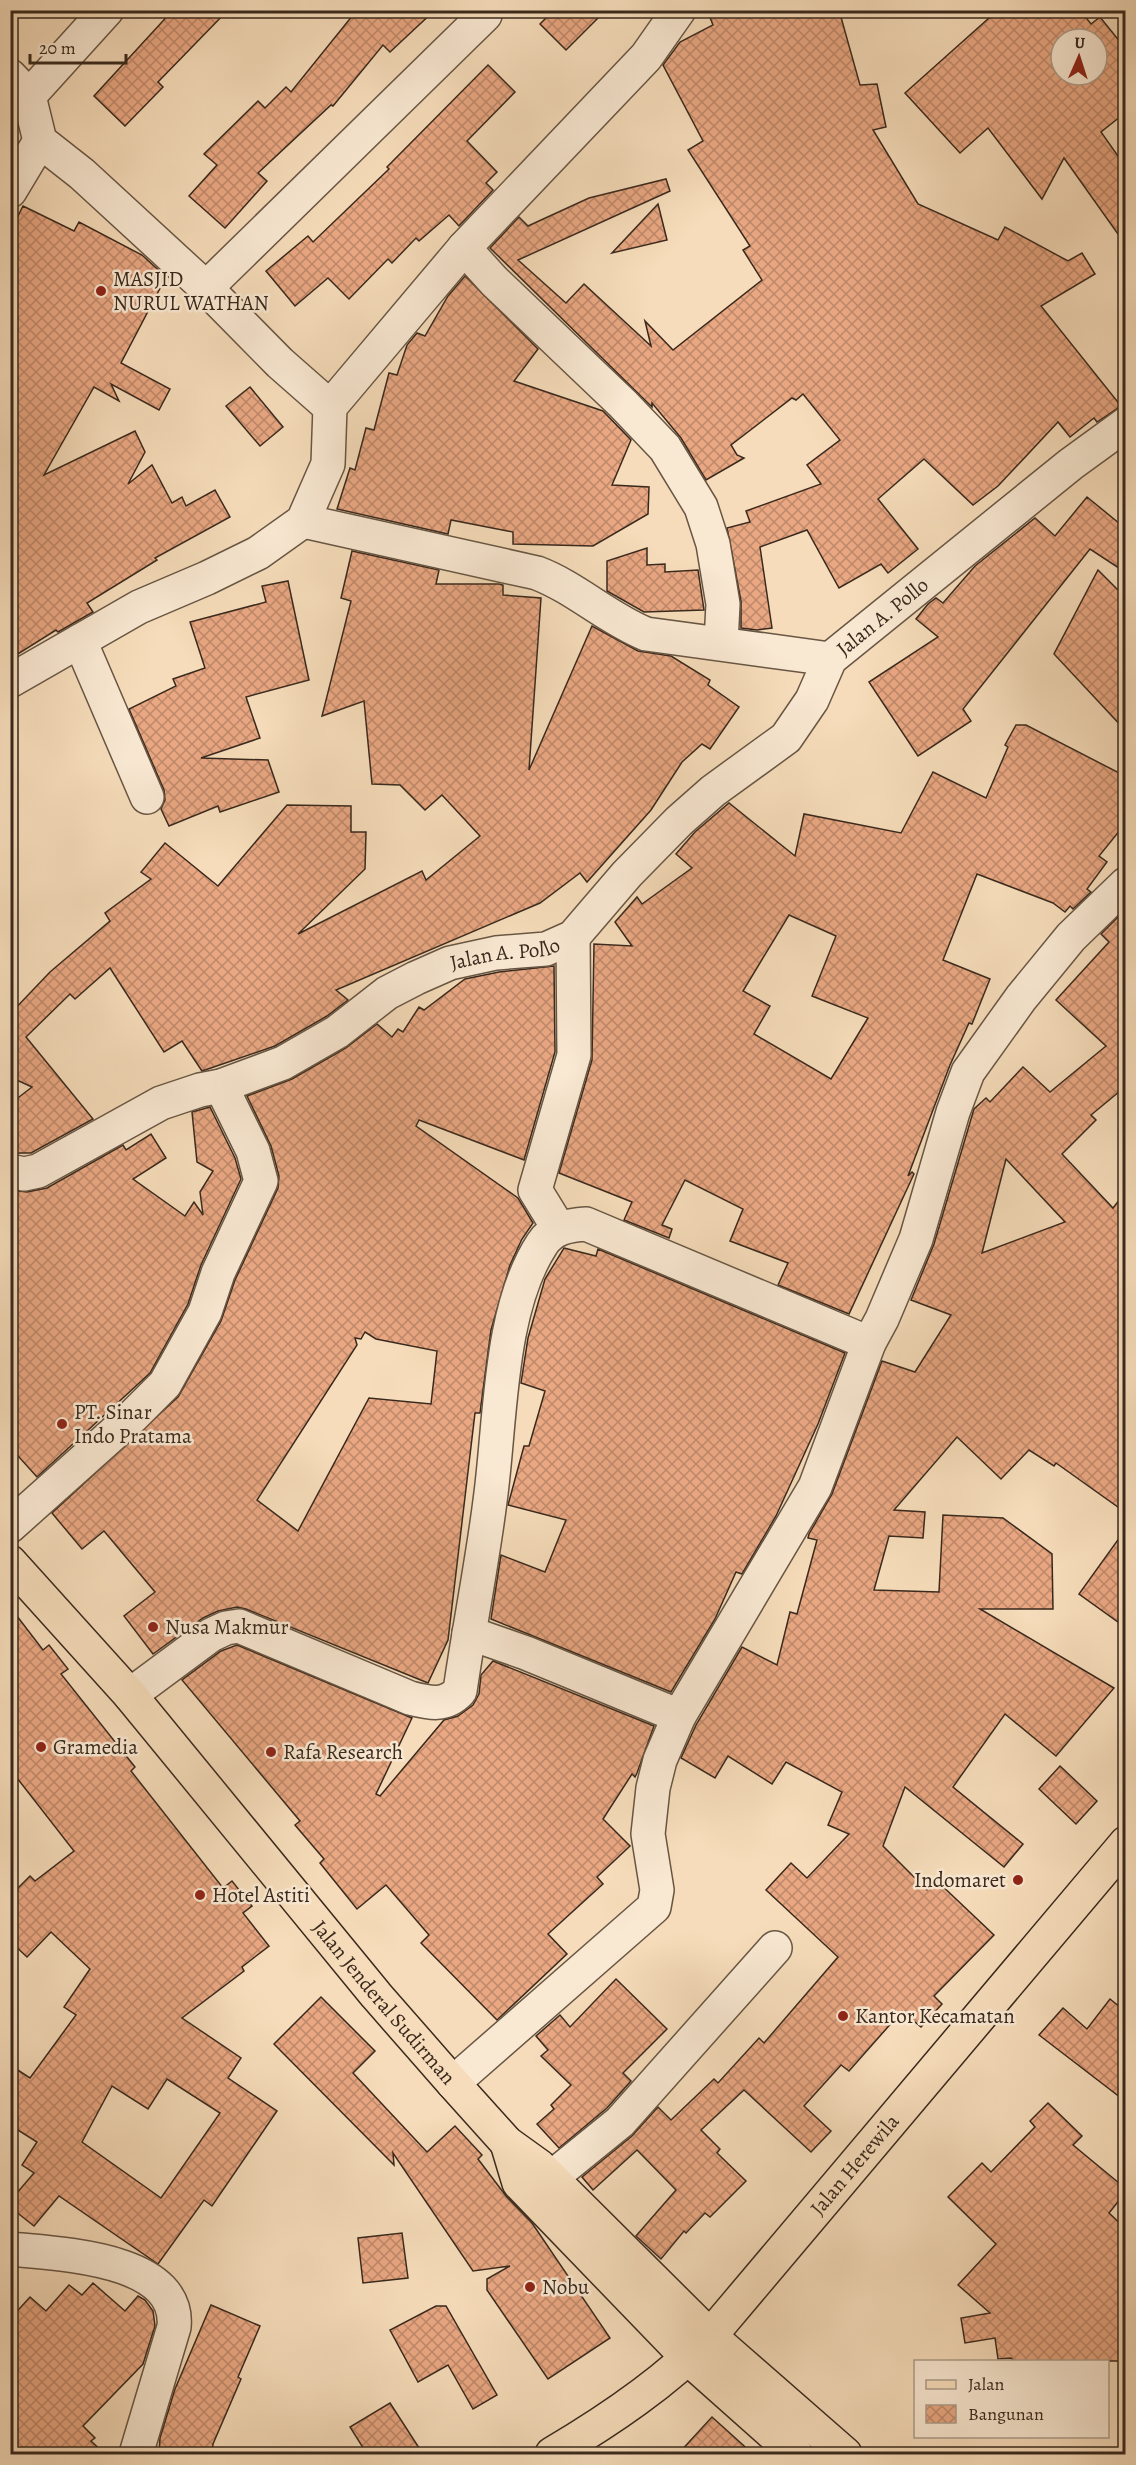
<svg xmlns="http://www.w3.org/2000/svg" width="1136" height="2465" font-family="Alegreya,serif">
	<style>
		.building { fill: url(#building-cross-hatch); stroke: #39291d; stroke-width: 1.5; fill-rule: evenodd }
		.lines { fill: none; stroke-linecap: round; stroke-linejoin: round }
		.minor-casing { stroke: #685644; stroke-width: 36 }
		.major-casing { stroke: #39291d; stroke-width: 36 }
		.minor { stroke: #f9e8d2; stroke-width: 33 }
		.major { stroke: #f6dcba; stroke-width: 33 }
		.poi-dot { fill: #8f2418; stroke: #f9e8d2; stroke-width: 2 }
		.labels { text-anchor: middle; stroke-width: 5; stroke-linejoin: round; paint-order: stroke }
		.poi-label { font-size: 21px; fill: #39291d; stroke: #f9e8d2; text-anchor: start }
		.street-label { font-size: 21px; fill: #39291d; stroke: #f9e8d2 }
	</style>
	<defs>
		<pattern id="building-cross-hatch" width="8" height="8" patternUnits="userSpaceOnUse" patternTransform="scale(1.5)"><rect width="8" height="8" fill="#e9a782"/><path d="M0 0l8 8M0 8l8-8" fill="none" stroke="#be886a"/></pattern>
	</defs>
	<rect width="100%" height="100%" fill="#f6dcba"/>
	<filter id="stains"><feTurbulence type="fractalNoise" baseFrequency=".00333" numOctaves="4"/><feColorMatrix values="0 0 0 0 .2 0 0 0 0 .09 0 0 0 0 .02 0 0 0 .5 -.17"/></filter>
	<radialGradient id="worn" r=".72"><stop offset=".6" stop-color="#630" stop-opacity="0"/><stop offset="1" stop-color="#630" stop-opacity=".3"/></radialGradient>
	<g class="building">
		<path d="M 173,10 L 228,10 L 158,82 L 163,87 L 125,126 L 94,96 Z"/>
		<path d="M 357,10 L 435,10 L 390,52 L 383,45 L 333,106 L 331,105 L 258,173 L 267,181 L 225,228 L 189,196 L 217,165 L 204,154 L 258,101 L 265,108 L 286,87 L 291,92 Z"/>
		<path d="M 554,10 L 606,10 L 566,50 L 540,24 Z"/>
		<path d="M 707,10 L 839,10 L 860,85 L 877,84 L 886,127 L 873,130 L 918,204 L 998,240 L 1005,227 L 1068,261 L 1082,253 L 1095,274 L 1041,306 L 1121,406 L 1097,422 L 1094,418 L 1070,437 L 1058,422 L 998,486 L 973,505 L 924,459 L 878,499 L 918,549 L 888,573 L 881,564 L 839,588 L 807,530 L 760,547 L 772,628 L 757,630 L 741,628 L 741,601 L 727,528 L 750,522 L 746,511 L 821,484 L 807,465 L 840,440 L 803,394 L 796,400 L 792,398 L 731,445 L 737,455 L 744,458 L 706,480 L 681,438 L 652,403 L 652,407 L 490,248 L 519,217 L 528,226 L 589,198 L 666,179 L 670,191 L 518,260 L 566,303 L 584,284 L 651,346 L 645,321 L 673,350 L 762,280 L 743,250 L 750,246 L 688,150 L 703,141 L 663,65 L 680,42 L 713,25 Z"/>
		<path d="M 998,10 L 1080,10 L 1091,24 L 1100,17 L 1125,48 L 1125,113 L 1101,132 L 1125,166 L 1125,244 L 1064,158 L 1042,199 L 988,128 L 960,153 L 905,93 ZM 1061,39 L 1097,39 L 1097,75 L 1061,75 Z"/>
		<path d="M 488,65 L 515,92 L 467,141 L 497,172 L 486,183 L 493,190 L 459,226 L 449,215 L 419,241 L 416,238 L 392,263 L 388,259 L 349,299 L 328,278 L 295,306 L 266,271 L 308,236 L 313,242 L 389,169 L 387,167 Z"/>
		<path d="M 658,204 L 667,240 L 612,253 Z"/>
		<path d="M 23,206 L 74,231 L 79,222 L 142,255 L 166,277 L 121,363 L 170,389 L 159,410 L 111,384 L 119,401 L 94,387 L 44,475 L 135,431 L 145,452 L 128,484 L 152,465 L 172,503 L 182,497 L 186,506 L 215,490 L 230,517 L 155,558 L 157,560 L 87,603 L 93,612 L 58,632 L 56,630 L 10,659 L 10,232 Z"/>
		<path d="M 465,276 L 538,349 L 514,381 L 603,411 L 631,440 L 612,485 L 649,487 L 648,514 L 593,546 L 513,544 L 513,532 L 451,520 L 448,534 L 337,509 L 350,468 L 355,470 L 366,428 L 374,430 L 389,373 L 397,375 L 407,345 L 417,333 L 425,336 L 448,296 Z"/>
		<path d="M 250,387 L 283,427 L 260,446 L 226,406 Z"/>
		<path d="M 1087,497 L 1125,528 L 1125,572 L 1090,549 L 963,709 L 971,721 L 918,756 L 869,682 L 938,637 L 916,619 L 928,604 L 936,598 L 943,603 L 975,566 L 1035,518 L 1055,536 Z"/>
		<path d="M 647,548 L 647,565 L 665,564 L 665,572 L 698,570 L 704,610 L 644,612 L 607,591 L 607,561 Z"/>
		<path d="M 352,551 L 439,570 L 436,584 L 499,584 L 503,585 L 503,595 L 541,598 L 529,770 L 592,626 L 638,651 L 671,656 L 710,680 L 708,685 L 739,707 L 710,749 L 702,744 L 682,762 L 651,810 L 587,882 L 580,873 L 540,903 L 336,990 L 348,1000 L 327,1016 L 275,1046 L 202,1071 L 182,1041 L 164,1052 L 110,968 L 75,999 L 70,994 L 26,1037 L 93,1119 L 31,1153 L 10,1153 L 10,1104 L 32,1087 L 10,1077 L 10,1014 L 50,972 L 110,921 L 105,913 L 151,879 L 141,872 L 165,843 L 218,886 L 287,805 L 351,806 L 351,832 L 366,832 L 365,869 L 298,934 L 422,871 L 426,880 L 480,836 L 442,795 L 425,810 L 400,785 L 372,784 L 364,701 L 322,716 L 351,601 L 341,598 Z"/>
		<path d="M 1098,570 L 1125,597 L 1125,730 L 1054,654 Z"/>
		<path d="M 288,581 L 309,680 L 246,697 L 260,738 L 201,758 L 268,760 L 279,792 L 220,812 L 218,806 L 169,826 L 161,809 L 165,800 L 164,790 L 129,709 L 176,686 L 173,679 L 205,668 L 190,622 L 266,602 L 262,586 Z"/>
		<path d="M 1016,725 L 1026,725 L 1125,776 L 1125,824 L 1099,856 L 1107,862 L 1087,889 L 1091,892 L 1073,909 L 1070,906 L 1065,912 L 1053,903 L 977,874 L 943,960 L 990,979 L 972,1024 L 969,1023 L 950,1065 L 908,1176 L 912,1172 L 914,1174 L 849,1314 L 778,1285 L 788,1263 L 730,1241 L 743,1209 L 685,1180 L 662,1225 L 672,1229 L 669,1238 L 624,1220 L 632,1202 L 559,1173 L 592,1060 L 594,944 L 632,946 L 615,922 L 637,897 L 642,904 L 692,868 L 676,854 L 695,832 L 729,803 L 795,856 L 804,814 L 901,833 L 933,772 L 986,798 L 1008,747 L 1005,745 ZM 789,915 L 836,936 L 812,996 L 868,1018 L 831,1079 L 754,1034 L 770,1006 L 743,991 Z"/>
		<path d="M 1118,917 L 1125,924 L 1125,1087 L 1091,1115 L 1096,1120 L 1062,1154 L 1113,1208 L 1125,1193 L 1125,1512 L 1056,1463 L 1054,1466 L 1029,1450 L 1001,1479 L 957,1437 L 894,1510 L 925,1512 L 923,1538 L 889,1536 L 874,1590 L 939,1592 L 943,1515 L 1003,1518 L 1052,1554 L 1053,1609 L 980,1609 L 1114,1688 L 1056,1756 L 1005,1714 L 953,1787 L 1023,1844 L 1004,1867 L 905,1787 L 883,1846 L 927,1890 L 936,1880 L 994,1935 L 934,1996 L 942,2004 L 921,2027 L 902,2011 L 849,2071 L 841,2065 L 804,2106 L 831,2131 L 811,2152 L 744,2090 L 701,2130 L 720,2149 L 717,2153 L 746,2181 L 710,2217 L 705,2213 L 686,2233 L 684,2231 L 661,2259 L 636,2236 L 676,2190 L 637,2150 L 593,2190 L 582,2177 L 632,2136 L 658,2107 L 671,2120 L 714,2079 L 718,2083 L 759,2038 L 764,2043 L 838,1957 L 766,1890 L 791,1863 L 807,1878 L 849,1834 L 828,1825 L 842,1792 L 786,1762 L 772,1784 L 728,1756 L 715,1778 L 681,1758 L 696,1725 L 742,1647 L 777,1665 L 790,1612 L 797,1614 L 817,1540 L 808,1538 L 809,1534 L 832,1494 L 882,1361 L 915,1372 L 951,1315 L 911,1300 L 934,1244 L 974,1109 L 986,1098 L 990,1102 L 1023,1067 L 1050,1092 L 1106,1046 L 1056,1000 L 1109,942 L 1101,934 ZM 1006,1159 L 1065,1222 L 982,1253 Z"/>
		<path d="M 554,966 L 555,1052 L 524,1160 L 419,1120 L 416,1126 L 518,1198 L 533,1223 L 522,1239 L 510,1265 L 491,1330 L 480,1413 L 475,1413 L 448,1640 L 428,1683 L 246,1609 L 237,1607 L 218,1611 L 203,1618 L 153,1654 L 124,1616 L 155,1592 L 104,1531 L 82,1549 L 52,1513 L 178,1397 L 221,1321 L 235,1280 L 278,1188 L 279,1176 L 271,1146 L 247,1096 L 292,1079 L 346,1048 L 377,1024 L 392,1037 L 398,1029 L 403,1032 L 419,1007 L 424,1010 L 465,979 L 499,972 ZM 365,1332 L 376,1339 L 437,1351 L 431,1404 L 369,1398 L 298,1531 L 257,1500 L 357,1345 L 355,1338 L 361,1339 Z"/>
		<path d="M 210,1107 L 235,1158 L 241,1179 L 201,1265 L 188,1304 L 150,1373 L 37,1477 L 10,1447 L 10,1190 L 27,1192 L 47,1188 L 123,1145 L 126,1150 L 151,1134 L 166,1158 L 133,1179 L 185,1216 L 194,1202 L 203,1215 L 200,1192 L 213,1171 L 197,1162 L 192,1112 Z"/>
		<path d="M 564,1248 L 596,1256 L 598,1249 L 845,1353 L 818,1424 L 776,1516 L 742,1574 L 736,1572 L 715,1619 L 671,1692 L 491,1619 L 501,1555 L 545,1572 L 566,1520 L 508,1505 L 524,1446 L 529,1446 L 545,1391 L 521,1383 L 528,1338 L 545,1279 Z"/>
		<path d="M 1125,1530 L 1125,1627 L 1079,1594 Z"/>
		<path d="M 10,1607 L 43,1650 L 49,1645 L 68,1669 L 61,1674 L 135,1767 L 131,1771 L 223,1888 L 232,1881 L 252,1906 L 243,1913 L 269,1946 L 242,1967 L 244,1971 L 182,2018 L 241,2058 L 228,2078 L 277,2111 L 212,2206 L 204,2200 L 158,2264 L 59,2196 L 34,2226 L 10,2207 L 10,2201 L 34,2173 L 22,2165 L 37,2142 L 10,2125 L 10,2065 L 30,2078 L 76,2015 L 64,2007 L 90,1969 L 51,1932 L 27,1957 L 10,1941 L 10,1896 L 30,1876 L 35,1881 L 74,1851 L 10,1769 ZM 167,2079 L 220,2113 L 161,2198 L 82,2142 L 112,2086 L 148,2109 Z"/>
		<path d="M 237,1645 L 412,1718 L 376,1794 L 380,1796 L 444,1720 L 458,1716 L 473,1705 L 479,1694 L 481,1675 L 493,1661 L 654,1726 L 637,1773 L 635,1777 L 632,1774 L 603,1819 L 630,1846 L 597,1877 L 603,1884 L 548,1934 L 567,1954 L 497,2020 L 421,1943 L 429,1935 L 386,1885 L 357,1909 L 320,1863 L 324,1859 L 295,1825 L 300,1821 L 182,1680 L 221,1651 Z"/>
		<path d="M 1060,1766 L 1097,1801 L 1076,1824 L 1039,1789 Z"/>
		<path d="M 616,1979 L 667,2029 L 623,2073 L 631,2081 L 607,2108 L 559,2148 L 537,2124 L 554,2109 L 551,2105 L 571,2085 L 541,2056 L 548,2050 L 536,2036 L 560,2015 L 570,2027 Z"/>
		<path d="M 321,1997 L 375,2051 L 353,2073 L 427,2152 L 455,2126 L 482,2155 L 478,2159 L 506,2196 L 532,2223 L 610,2338 L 548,2379 L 487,2290 L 487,2279 L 510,2266 L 473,2271 L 393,2153 L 394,2165 L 274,2044 Z"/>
		<path d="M 1110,1999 L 1125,2011 L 1125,2101 L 1039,2035 L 1063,2008 L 1087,2029 Z"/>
		<path d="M 1048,2103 L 1082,2136 L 1073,2145 L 1125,2188 L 1125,2193 L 1109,2213 L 1125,2228 L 1125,2361 L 1014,2361 L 1011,2358 L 998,2359 L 995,2338 L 965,2343 L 961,2318 L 990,2313 L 958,2285 L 996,2244 L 948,2197 L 982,2163 L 991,2172 L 1035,2127 L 1030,2121 Z"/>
		<path d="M 402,2233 L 408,2278 L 363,2283 L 358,2238 Z"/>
		<path d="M 93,2283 L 125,2311 L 138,2296 L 145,2300 L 153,2311 L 155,2326 L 143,2364 L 83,2426 L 95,2438 L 91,2441 L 105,2454 L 10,2454 L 10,2319 L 30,2297 L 46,2311 L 69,2285 L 82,2295 Z"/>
		<path d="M 211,2305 L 260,2326 L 238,2377 L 241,2379 L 213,2444 L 212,2454 L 159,2454 L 160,2438 L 175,2389 Z"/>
		<path d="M 436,2306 L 446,2306 L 497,2395 L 473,2409 L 448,2365 L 418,2382 L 390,2330 Z"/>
		<path d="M 390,2403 L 423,2454 L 367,2454 L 350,2427 Z"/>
		<path d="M 712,2417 L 753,2454 L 678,2454 Z"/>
	</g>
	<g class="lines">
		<g class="minor-casing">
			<g id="minor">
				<path d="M 10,76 L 29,96 L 107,10"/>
				<path d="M 29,96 L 40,141 L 82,174 L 206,288 L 280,363 L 330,407"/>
				<path d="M 10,191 L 40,141"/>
				<path d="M 464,248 L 494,281 L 623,404 L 665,448 L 701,507 L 713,544 L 723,604 L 721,643"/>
				<path d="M 206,288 L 485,15 L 481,10"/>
				<path d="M 303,521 L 537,573 C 576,588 607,618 646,634 L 830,659"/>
				<path d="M 80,641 L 147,797"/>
				<path d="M 10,681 L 139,607 L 207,578 L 258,553 L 303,521 L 328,464 L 330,407 L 464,248 L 646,57 L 679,10"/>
				<path id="s1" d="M 10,1171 L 24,1174 L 38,1171 L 161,1103 L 200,1090 L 221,1086 L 283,1063 L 337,1032 L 387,993 L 416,978 L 450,963 L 496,953 L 546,949 L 573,937 L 627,874 L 679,821 L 713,791 L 786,738 L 812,700 L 830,659 L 1071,464 L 1126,424"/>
				<path d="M 559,1229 L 535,1190 L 574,1055 L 573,937"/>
				<path d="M 10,1526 L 132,1417 L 165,1384 L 205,1312 L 218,1273 L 261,1181 L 253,1151 L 221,1086"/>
				<path d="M 469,1633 L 526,1653 L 679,1716"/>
				<path d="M 130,1695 L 211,1635 L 226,1628 L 239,1626 L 410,1698 C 430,1703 445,1707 460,1691 C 469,1628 482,1565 490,1501 C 501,1423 498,1311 542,1244 C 552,1228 569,1225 586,1224 L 869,1343 L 882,1319 L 916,1239 L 953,1112 L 968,1072 L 1021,998 L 1071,937 L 1126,884"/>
				<path d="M 453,2083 L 654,1907 L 657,1890 L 648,1834 L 653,1788 L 660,1760 L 679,1716 L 815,1487 L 869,1343"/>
				<path d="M 551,2178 L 620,2122 L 775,1948"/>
				<path d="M 10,2249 C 56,2254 181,2257 174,2327 L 136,2454"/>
			</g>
		</g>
		<g class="major-casing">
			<g id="major">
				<path id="s2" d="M 10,1562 L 130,1695 L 376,1995 L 453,2083 L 507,2143 L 539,2166 L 710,2336 L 845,2454"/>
				<path d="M 507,2143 L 519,2183 L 689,2359 L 796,2454"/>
				<path id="s3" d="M 552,2454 C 608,2421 665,2383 710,2336 L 1126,1843"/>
			</g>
		</g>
		<use href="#minor" class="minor"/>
		<use href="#major" class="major"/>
	</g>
	<g class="poi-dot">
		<circle cx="101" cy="291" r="6"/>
		<circle cx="62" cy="1424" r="6"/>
		<circle cx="153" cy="1627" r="6"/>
		<circle cx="41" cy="1747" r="6"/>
		<circle cx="271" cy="1752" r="6"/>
		<circle cx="1018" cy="1880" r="6"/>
		<circle cx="200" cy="1895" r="6"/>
		<circle cx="843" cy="2016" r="6"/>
		<circle cx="530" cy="2287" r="6"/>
	</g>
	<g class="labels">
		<g class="poi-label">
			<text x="113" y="286">MASJID<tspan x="113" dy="24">NURUL WATHAN</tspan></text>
			<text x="74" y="1419">PT. Sinar<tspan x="74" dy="24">Indo Pratama</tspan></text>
			<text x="165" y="1634">Nusa Makmur</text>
			<text x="53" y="1754">Gramedia</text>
			<text x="283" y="1759">Rafa Research</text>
			<text x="1006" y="1887" text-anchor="end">Indomaret</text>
			<text x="212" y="1902">Hotel Astiti</text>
			<text x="855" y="2023">Kantor Kecamatan</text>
			<text x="542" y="2294">Nobu</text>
		</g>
		<g class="street-label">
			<text dy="7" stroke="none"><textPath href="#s1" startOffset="1071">Jalan A. Pollo</textPath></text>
			<text dy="7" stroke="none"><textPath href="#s1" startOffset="549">Jalan A. Pollo</textPath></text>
			<text dy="7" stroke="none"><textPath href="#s2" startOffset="578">Jalan Jenderal Sudirman</textPath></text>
			<text dy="7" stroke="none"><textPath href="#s3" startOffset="422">Jalan Herewila</textPath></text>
		</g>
	</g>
	<rect width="1136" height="2465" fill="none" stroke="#f6dcba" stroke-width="36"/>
	<rect x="12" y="12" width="1112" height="2441" fill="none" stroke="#39291d" stroke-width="3"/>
	<rect x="18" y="18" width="1100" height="2429" fill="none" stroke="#39291d" stroke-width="1.5"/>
	<rect x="914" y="2360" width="195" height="78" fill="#f9e8d2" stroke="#ac9c8a" stroke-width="1.5"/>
	<rect x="926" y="2380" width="30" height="9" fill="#f6dcba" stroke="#ac9c8a" stroke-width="1.5"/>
	<text x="968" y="2390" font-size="18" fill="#39291d">Jalan</text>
	<rect x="926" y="2405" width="30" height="18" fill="url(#building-cross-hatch)" stroke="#ac9c8a" stroke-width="1.5"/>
	<text x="968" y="2420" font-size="18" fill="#39291d">Bangunan</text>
	<g transform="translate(1079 57) rotate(3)"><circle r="28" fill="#f9e8d2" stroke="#ac9c8a" stroke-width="1.5"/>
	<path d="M0-4.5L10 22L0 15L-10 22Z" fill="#8f2418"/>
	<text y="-9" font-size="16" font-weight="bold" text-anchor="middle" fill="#39291d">U</text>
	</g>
	<path d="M30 54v9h96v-9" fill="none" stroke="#39291d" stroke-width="3"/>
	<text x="39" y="54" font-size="18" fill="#39291d" stroke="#f9e8d2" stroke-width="4.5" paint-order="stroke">20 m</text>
	<rect width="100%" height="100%" filter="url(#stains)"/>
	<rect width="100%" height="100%" fill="url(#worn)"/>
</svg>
